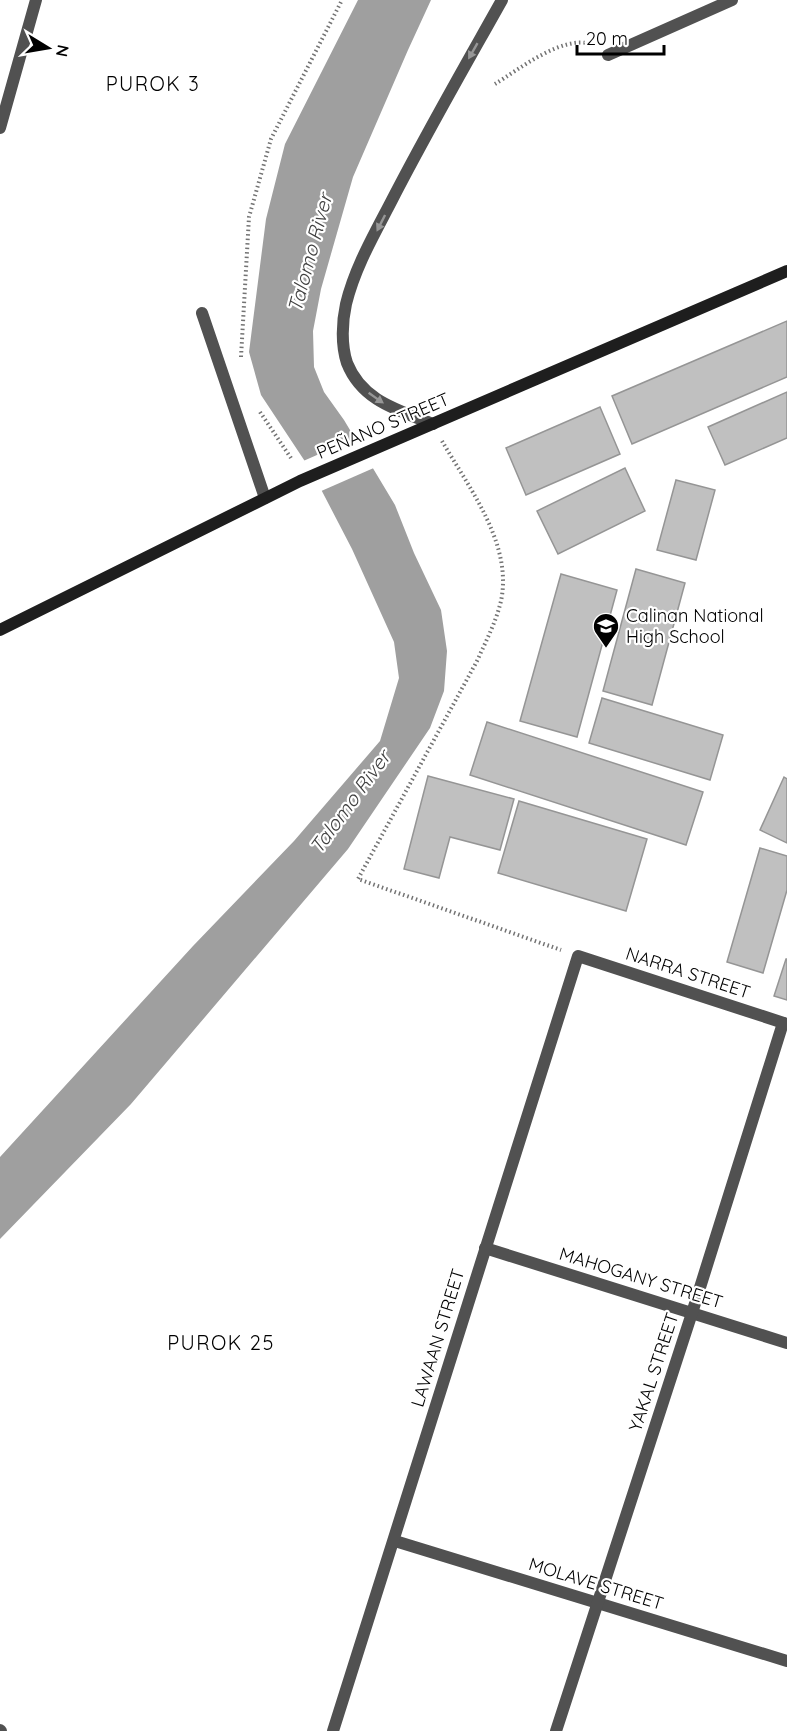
<svg xmlns="http://www.w3.org/2000/svg" width="787" height="1731" font-family="Quicksand,sans-serif">
	<style>
		.water { fill: #9f9f9f }
		.pier { fill: #fff }
		.building { fill: #c0c0c0; stroke: #959595; stroke-width: 1.5 }
		.lines { fill: none; stroke-linecap: round; stroke-linejoin: round }
		.path { stroke: #737373; stroke-width: 4; stroke-dasharray: 1.5 3; stroke-linecap: butt }
		.lane { stroke: #515151; stroke-width: 12 }
		.street { stroke: #515151; stroke-width: 12 }
		.secondary { stroke: #1e1e1e; stroke-width: 12 }
		.oneway { fill: #979797 }
		.labels { text-anchor: middle; stroke-width: 4.5; stroke-linejoin: round; paint-order: stroke }
		.street-label { font-size: 18px; fill: #000; stroke: #fff }
		.poi-label { font-size: 18px; fill: #000; stroke: #fff; text-anchor: start }
		.neighbourhood-label { font-size: 20px; letter-spacing: 1.5px; fill: #000; stroke: #fff }
		.water-label { font-size: 20px; font-style: italic; fill: #404040; stroke: #fff }
	</style>
	<rect width="100%" height="100%" fill="#fff"/>
	<path class="water" d="M 358,0 L 431,0 L 408,50 L 353,177 L 321,289 L 313,331 L 314,367 L 324,392 L 344,420 L 395,505 L 414,553 L 441,610 L 447,651 L 444,691 L 430,728 L 348,849 L 131,1104 L 0,1239 L 0,1157 L 193,946 L 294,841 L 380,741 L 399,678 L 394,642 L 352,549 L 312,472 L 261,395 L 249,352 L 266,219 L 285,144 Z"/>
	<path class="pier" d="M 358,437 L 376,467 L 319,492 L 301,462 Z"/>
	<g class="building">
		<path d="M 787,321 L 787,377 L 632,444 L 612,396 Z"/>
		<path d="M 787,392 L 787,438 L 725,465 L 708,427 Z"/>
		<path d="M 600,407 L 620,454 L 526,495 L 506,448 Z"/>
		<path d="M 625,468 L 645,511 L 558,554 L 537,511 Z"/>
		<path d="M 676,480 L 715,490 L 696,560 L 657,550 Z"/>
		<path d="M 636,569 L 685,583 L 652,705 L 603,691 Z"/>
		<path d="M 561,574 L 617,590 L 577,737 L 520,721 Z"/>
		<path d="M 602,698 L 723,735 L 710,780 L 589,743 Z"/>
		<path d="M 487,722 L 703,792 L 686,845 L 470,775 Z"/>
		<path d="M 428,776 L 514,799 L 500,850 L 450,837 L 439,878 L 404,869 Z"/>
		<path d="M 784,777 L 787,779 L 787,843 L 760,830 Z"/>
		<path d="M 519,801 L 647,839 L 626,911 L 498,873 Z"/>
		<path d="M 760,848 L 787,856 L 787,890 L 763,973 L 727,962 Z"/>
		<path d="M 786,959 L 787,959 L 787,1000 L 774,996 Z"/>
	</g>
	<g class="lines">
		<g class="path">
			<path d="M 495,84 C 518,70 562,35 591,44"/>
			<path d="M 241,357 L 249,217 L 271,139 L 342,0"/>
			<path d="M 260,412 L 291,458"/>
			<path d="M 442,441 C 469,488 513,544 501,601 C 496,622 486,641 477,661 L 358,879 L 561,950"/>
		</g>
		<path class="lane" d="M 433,424 C 398,410 362,401 347,363 C 341,345 342,322 346,304 C 355,267 375,233 392,200 C 427,132 465,66 502,0"/>
		<g class="street">
			<path d="M 608,55 L 732,0"/>
			<path d="M 0,128 L 36,0"/>
			<path d="M 202,313 L 265,498"/>
			<path d="M 485,1248 L 787,1343"/>
			<path d="M 395,1541 L 787,1661"/>
			<path d="M 0,1730 L 1,1731"/>
			<path d="M 333,1731 L 578,956 L 787,1024"/>
			<path d="M 556,1731 L 692,1313 L 783,1023"/>
		</g>
		<path class="secondary" d="M 0,630 L 300,481 L 787,271"/>
	</g>
	<defs><path id="oneway-solid" d="M-6-.8H1V-3.2L6.5 0L1 3.2V.8H-6Z" transform="scale(1.5)"/></defs>
	<g class="oneway">
		<use href="#oneway-solid" transform="translate(473 51) rotate(120)"/>
		<use href="#oneway-solid" transform="translate(381 223) rotate(117)"/>
		<use href="#oneway-solid" transform="translate(376 398) rotate(35)"/>
	</g>
	<defs>
		<g id="school-pin" transform="scale(1.35)"><path d="M0 17L-7.5 6A9.5 9.5 0 1 1 7.5 6Z" fill="#000" stroke="#fff"/><path d="M0-5L7-2L0 1L-7-2ZM-4 1L0 2.5L4 1V4Q0 6-4 4Z" fill="#fff"/></g>
	</defs>
	<g fill-rule="evenodd">
		<use href="#school-pin" x="606" y="626"/>
	</g>
	<g class="labels">
		<g class="street-label">
			<text transform="translate(383 426) rotate(-23)" y="6">PEÑANO STREET</text>
			<text transform="translate(688 973) rotate(18)" y="6">NARRA STREET</text>
			<text transform="translate(641 1278) rotate(17)" y="6">MAHOGANY STREET</text>
			<text transform="translate(438 1338) rotate(-73)" y="6">LAWAAN STREET</text>
			<text transform="translate(654 1372) rotate(-72)" y="6">YAKAL STREET</text>
			<text transform="translate(596 1584) rotate(17)" y="6">MOLAVE STREET</text>
		</g>
		<g class="poi-label">
			<text x="626" y="622">Calinan National<tspan x="626" dy="21">High School</tspan></text>
		</g>
		<g class="neighbourhood-label">
			<text x="153" y="91">PUROK 3</text>
			<text x="221" y="1350">PUROK 25</text>
		</g>
		<g class="water-label">
			<text transform="translate(310 253) rotate(-75)" y="7">Talomo River</text>
			<text transform="translate(350 802) rotate(-54)" y="7">Talomo River</text>
		</g>
	</g>
	<g transform="translate(48 48) rotate(101)" stroke="#ffffff" stroke-width="4.5" paint-order="stroke">
	<path d="M0-4.5L10 22L0 15L-10 22Z" fill="#000000"/>
	<text y="-9" font-size="16" font-weight="bold" text-anchor="middle" fill="#000000">N</text>
	</g>
	<path d="M577 45v9h87v-9" fill="none" stroke="#000000" stroke-width="3"/>
	<text x="586" y="45" font-size="18" fill="#000000" stroke="#ffffff" stroke-width="4.5" paint-order="stroke">20 m</text>
</svg>
